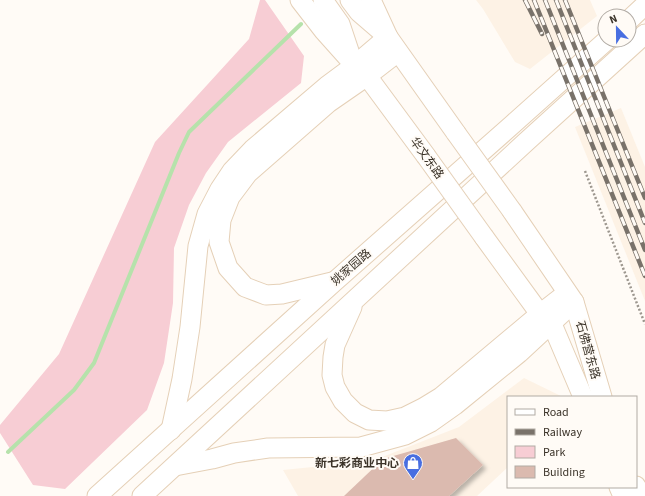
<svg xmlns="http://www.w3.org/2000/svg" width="645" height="496" font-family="'Source Sans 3','Noto Sans SC',sans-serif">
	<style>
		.built { fill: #fdf2e5 }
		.green { fill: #f7cdd4 }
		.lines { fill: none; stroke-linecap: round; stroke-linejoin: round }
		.stream { stroke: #b6e2ab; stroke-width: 4 }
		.building { fill: #dbbaaf; filter: url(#shadow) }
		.major-casing { stroke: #e5d0b7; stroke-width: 21 }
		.path { stroke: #9d978f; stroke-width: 2.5; stroke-dasharray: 2 2; stroke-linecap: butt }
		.major { stroke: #fff; stroke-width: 19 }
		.rail-casing { stroke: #79726a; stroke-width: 4.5 }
		.rail { stroke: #fffbf6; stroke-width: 3; stroke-dasharray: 9; stroke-linecap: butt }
		.major-bridge-casing { stroke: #e5d0b7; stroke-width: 21; stroke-linecap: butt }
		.major-bridge { stroke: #fff; stroke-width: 19 }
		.labels { text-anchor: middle; stroke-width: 4; stroke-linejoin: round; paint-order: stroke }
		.street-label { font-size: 12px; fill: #3b3329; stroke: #fffbf6 }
		.poi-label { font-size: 12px; font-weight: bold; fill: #3b3329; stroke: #fffbf6; text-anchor: end }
	</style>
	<defs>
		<filter id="shadow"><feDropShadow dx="3.5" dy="3.5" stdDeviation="2" flood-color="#0004"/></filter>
	</defs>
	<rect width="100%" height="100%" fill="#fffbf6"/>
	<g class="built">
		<path d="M 476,0 L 590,0 L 597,16 L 530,69 L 515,62 L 483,9 Z"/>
		<path d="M 621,108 L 645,167 L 645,301 L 575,127 Z"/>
		<path d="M 524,378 L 563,397 L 508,397 L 508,467 L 477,496 L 298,496 L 283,470 L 372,461 L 459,427 Z"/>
	</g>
	<path class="green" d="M 260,0 L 265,0 L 304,56 L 301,83 L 228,142 L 206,173 L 189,205 L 174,248 L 173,303 L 164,363 L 147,410 L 65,489 L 33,485 L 0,433 L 0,425 L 59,354 L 155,142 L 249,39 Z"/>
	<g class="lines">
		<path class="stream" d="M 8,452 L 74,390 L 94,363 L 179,153 L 189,132 L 301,24"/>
	</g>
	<path class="building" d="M 456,438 L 483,465 L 449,496 L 344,496 L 383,459 Z"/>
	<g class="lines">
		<g class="major-casing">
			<g id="major">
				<path d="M 300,0 L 324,31 L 349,59"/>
				<path d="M 323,0 L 340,24 L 354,66 L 367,76 L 426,156"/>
				<path d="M 350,0 L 359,12 L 388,37 L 456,133"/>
				<path d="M 629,20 L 645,5"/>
				<path d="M 512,211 L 574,302 L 602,397"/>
				<path d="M 484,237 L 540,314 L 552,324 L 583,397"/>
				<path d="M 332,282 L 282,294 L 266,295 L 245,287 L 228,268 L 219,242 L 221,220 L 230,197 L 248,173 L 328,103 L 367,76 L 398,52"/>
				<path d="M 352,307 L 335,345 L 333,357 L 332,375 L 335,387 L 343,401 L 355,413 L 369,420 L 387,421 L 405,417 L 423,408 L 441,397 L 540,314 L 567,293"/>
				<path d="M 171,430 L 182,379 L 190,327 L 198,246 L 207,214 L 220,189 L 232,171 L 253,149 L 327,86 L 354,66 L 388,37 L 371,0"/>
				<path d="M 175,466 L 212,459 L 234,453 L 268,448 L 361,447 L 405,435 L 431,422 L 455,405 L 519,353 L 574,302"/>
				<path d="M 636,486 L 640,496"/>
				<path d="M 619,487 L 623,496"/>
				<path d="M 97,496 L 334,282 L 513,124 L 607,40"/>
				<path d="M 142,496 L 527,141 L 645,34"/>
			</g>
		</g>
		<path class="path" d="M 585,171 L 645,324"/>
		<use href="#major" class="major"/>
		<g class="rail-casing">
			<g id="rail">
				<path d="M 525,0 L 542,34"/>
				<path d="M 534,0 L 645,276"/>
				<path d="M 545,0 L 645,250"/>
				<path d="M 556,0 L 645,223"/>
				<path d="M 565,0 L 645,198"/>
			</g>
		</g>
		<use href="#rail" class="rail"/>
		<g class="major-bridge-casing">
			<g id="major-bridge">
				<path d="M 456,133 L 512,211"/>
				<path d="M 426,156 L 484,237"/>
			</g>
		</g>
		<use href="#major-bridge" class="major-bridge"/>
	</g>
	<defs>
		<g id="shop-pin" transform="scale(1)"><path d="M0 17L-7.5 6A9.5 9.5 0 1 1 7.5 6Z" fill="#486ee1" stroke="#fffbf6"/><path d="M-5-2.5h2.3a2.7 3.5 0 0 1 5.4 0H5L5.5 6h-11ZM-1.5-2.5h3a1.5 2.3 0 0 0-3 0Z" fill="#fff"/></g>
	</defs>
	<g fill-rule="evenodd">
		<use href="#shop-pin" x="413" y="463"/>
	</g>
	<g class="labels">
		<g class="street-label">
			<text transform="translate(427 158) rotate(54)" y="4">华文东路</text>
			<text transform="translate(351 267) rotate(-41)" y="4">姚家园路</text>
			<text transform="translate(588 350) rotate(74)" y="4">石佛营东路</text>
		</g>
		<g class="poi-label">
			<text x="399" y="467">新七彩商业中心</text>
		</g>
	</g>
	<rect x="507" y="396" width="130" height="92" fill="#fffbf6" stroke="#b1aba4"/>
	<rect x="515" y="409" width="20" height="6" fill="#ffffff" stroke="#b1aba4"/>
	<text x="543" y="416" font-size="12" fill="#3b3329">Road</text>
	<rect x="515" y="429" width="20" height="6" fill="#79726a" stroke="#b1aba4"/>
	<text x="543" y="436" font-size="12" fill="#3b3329">Railway</text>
	<rect x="515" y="446" width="20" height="12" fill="#f7cdd4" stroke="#b1aba4"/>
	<text x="543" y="456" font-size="12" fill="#3b3329">Park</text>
	<rect x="515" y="466" width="20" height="12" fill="#dbbaaf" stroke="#b1aba4"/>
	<text x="543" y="476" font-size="12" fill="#3b3329">Building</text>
	<g transform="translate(617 28) rotate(338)"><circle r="19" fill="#fffbf6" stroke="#b1aba4"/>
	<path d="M0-3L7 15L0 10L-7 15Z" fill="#486ee1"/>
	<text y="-6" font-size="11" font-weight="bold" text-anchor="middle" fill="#3b3329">N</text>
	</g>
</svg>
